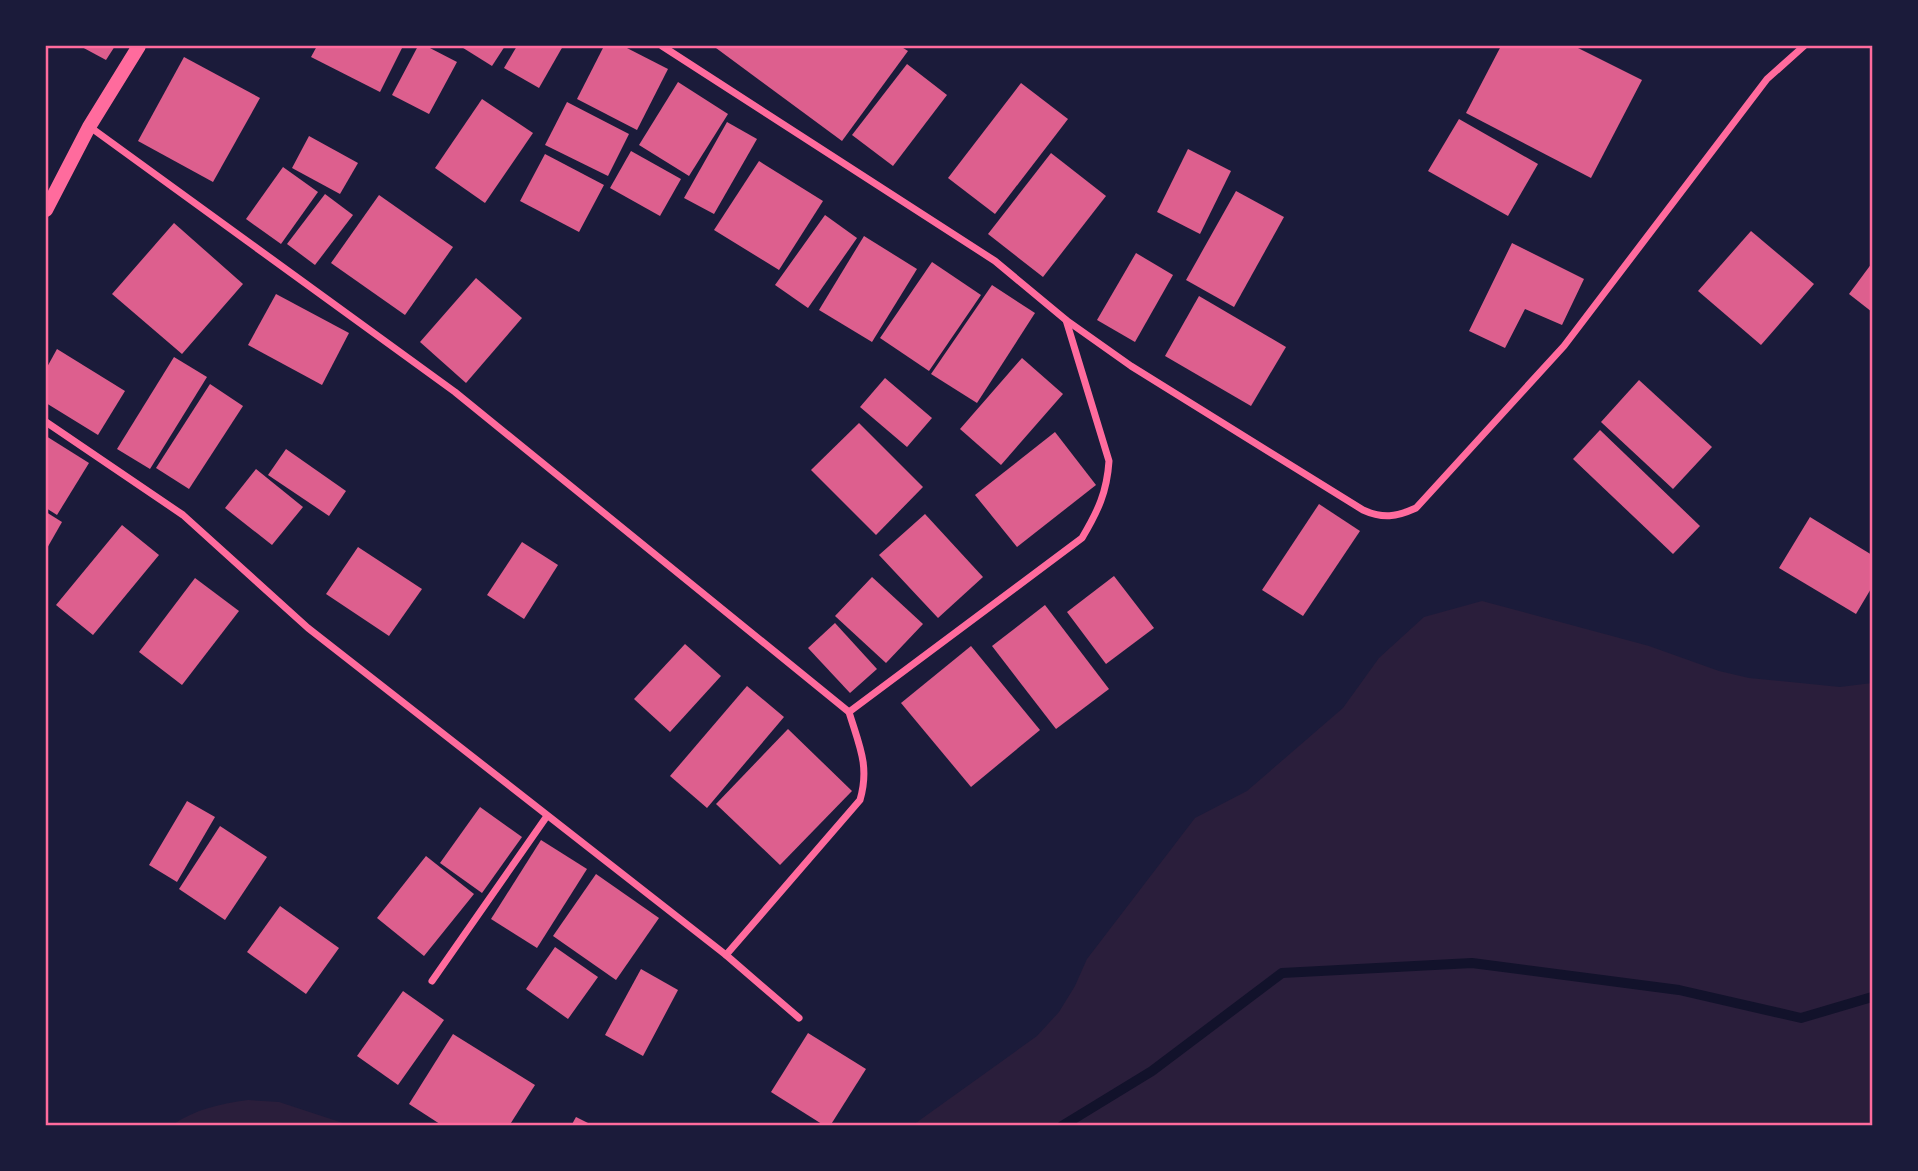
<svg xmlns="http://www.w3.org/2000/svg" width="1918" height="1171" font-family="'IBM Plex Sans',sans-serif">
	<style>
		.green { fill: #2a1e3b }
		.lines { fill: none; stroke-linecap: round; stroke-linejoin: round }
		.stream { stroke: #12122b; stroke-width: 10 }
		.building { fill: #dd5f8e }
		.minor { stroke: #ff6b9d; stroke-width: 7 }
		.secondary { stroke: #ff6b9d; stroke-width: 14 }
		.neatline { fill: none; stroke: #ff6b9d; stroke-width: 2.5 }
	</style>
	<rect width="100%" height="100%" fill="#1b1b3a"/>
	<g class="green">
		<path d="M 1482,601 L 1649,646 L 1719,671 L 1749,678 L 1840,687 L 1872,683 L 1872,1125 L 913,1125 L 1037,1036 L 1059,1012 L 1075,986 L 1087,959 L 1195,818 L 1247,791 L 1343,708 L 1379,658 L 1424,617 Z"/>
		<path d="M 248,1100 L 279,1102 L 349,1125 L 172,1125 C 196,1109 220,1104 248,1100 Z"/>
	</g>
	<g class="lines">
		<path class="stream" d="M 1062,1126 L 1152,1071 L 1282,973 L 1472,963 L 1679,990 L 1801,1018 L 1872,997"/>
	</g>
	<g class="building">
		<path d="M 80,46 L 115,46 L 106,60 Z"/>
		<path d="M 317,46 L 403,46 L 380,92 L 311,57 Z"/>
		<path d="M 418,46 L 426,46 L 457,62 L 429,114 L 392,95 Z"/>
		<path d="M 460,46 L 505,46 L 492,66 Z"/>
		<path d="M 517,46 L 563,46 L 539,88 L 504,68 Z"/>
		<path d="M 604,46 L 623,46 L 668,69 L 637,130 L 577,99 Z"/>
		<path d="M 717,46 L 900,46 L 908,51 L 842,141 L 716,48 Z"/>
		<path d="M 1501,46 L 1574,46 L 1642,80 L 1591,178 L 1466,113 Z"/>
		<path d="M 184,57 L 260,98 L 213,182 L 138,141 Z"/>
		<path d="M 907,64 L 947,95 L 893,166 L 852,135 Z"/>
		<path d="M 678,82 L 728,114 L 689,176 L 639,145 Z"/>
		<path d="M 1021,83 L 1068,119 L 995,214 L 948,178 Z"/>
		<path d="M 482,99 L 533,133 L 485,203 L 435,168 Z"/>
		<path d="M 567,102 L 629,134 L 608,176 L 545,145 Z"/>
		<path d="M 1459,119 L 1538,164 L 1508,216 L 1428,171 Z"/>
		<path d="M 727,122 L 757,139 L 714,214 L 684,198 Z"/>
		<path d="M 309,136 L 358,163 L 340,194 L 292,168 Z"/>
		<path d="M 1188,149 L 1231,171 L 1200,234 L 1157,212 Z"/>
		<path d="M 631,151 L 681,179 L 660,216 L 610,188 Z"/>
		<path d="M 1051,153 L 1106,196 L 1043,277 L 988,234 Z"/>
		<path d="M 545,154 L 604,185 L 579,232 L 520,201 Z"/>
		<path d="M 759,161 L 823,201 L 779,270 L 714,230 Z"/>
		<path d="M 283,167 L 318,192 L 281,244 L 246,219 Z"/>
		<path d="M 1236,191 L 1284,217 L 1234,307 L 1186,280 Z"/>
		<path d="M 325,194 L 353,215 L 315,265 L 287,244 Z"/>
		<path d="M 379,195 L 453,247 L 405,315 L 331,263 Z"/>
		<path d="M 825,215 L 857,238 L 808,308 L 775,285 Z"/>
		<path d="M 174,223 L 243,284 L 182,354 L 112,294 Z"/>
		<path d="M 1751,231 L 1814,284 L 1761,345 L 1698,291 Z"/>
		<path d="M 864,236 L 917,269 L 872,342 L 819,310 Z"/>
		<path d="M 1512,243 L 1584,279 L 1562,325 L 1525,309 L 1505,348 L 1469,331 Z"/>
		<path d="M 1136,253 L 1173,275 L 1135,342 L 1097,320 Z"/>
		<path d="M 932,262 L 981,295 L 929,371 L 880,338 Z"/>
		<path d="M 1872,263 L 1872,312 L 1849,294 Z"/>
		<path d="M 476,278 L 522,318 L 466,383 L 420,342 Z"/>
		<path d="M 992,285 L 1035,313 L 977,403 L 931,374 Z"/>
		<path d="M 276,294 L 349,333 L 322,385 L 248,345 Z"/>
		<path d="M 1199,296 L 1286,347 L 1251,406 L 1165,356 Z"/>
		<path d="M 57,349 L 125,391 L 98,435 L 46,403 L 46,369 Z"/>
		<path d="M 174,357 L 207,377 L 150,469 L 117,449 Z"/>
		<path d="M 1022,358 L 1063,394 L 1001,465 L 960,429 Z"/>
		<path d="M 885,378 L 932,418 L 907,447 L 860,407 Z"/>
		<path d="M 1639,380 L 1712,447 L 1673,489 L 1601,422 Z"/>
		<path d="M 210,384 L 243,406 L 189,489 L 156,468 Z"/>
		<path d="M 859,423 L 923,487 L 876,535 L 811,470 Z"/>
		<path d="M 1600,430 L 1700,526 L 1673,554 L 1573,459 Z"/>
		<path d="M 1055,432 L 1096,485 L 1017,547 L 975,495 Z"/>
		<path d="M 46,436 L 89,463 L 57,515 L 46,508 Z"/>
		<path d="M 286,449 L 346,491 L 329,516 L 268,475 Z"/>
		<path d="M 256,469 L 303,507 L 272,545 L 225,508 Z"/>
		<path d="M 1319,504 L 1360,531 L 1303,616 L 1262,590 Z"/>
		<path d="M 46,512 L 62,522 L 46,550 Z"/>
		<path d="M 925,514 L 983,577 L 938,618 L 879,555 Z"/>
		<path d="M 1810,517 L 1872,555 L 1872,587 L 1856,614 L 1779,568 Z"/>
		<path d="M 122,525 L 159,555 L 93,635 L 56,605 Z"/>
		<path d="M 522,542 L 558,565 L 524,619 L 487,595 Z"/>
		<path d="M 358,547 L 422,589 L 389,636 L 326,594 Z"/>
		<path d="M 1114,576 L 1154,628 L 1106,664 L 1067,612 Z"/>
		<path d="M 872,577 L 923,624 L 886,663 L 835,616 Z"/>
		<path d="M 195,578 L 239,611 L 182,685 L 139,652 Z"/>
		<path d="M 1045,605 L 1109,689 L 1056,729 L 992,646 Z"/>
		<path d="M 835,623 L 877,669 L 850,693 L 808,648 Z"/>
		<path d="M 685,644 L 721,676 L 670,732 L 634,699 Z"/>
		<path d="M 971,646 L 1040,730 L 971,787 L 901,703 Z"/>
		<path d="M 747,686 L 784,717 L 707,808 L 670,776 Z"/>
		<path d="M 788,729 L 852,791 L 780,865 L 716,804 Z"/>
		<path d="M 187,801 L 215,817 L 177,882 L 149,865 Z"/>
		<path d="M 480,807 L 522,837 L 482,893 L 440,863 Z"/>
		<path d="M 220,826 L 267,857 L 225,920 L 179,889 Z"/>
		<path d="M 541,840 L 587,869 L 537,948 L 491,919 Z"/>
		<path d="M 426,856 L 474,894 L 424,956 L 377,918 Z"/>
		<path d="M 596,874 L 659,918 L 616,980 L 553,936 Z"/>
		<path d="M 280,906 L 339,948 L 306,994 L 247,952 Z"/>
		<path d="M 555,947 L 598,977 L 568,1019 L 526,989 Z"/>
		<path d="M 641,969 L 678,990 L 643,1056 L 605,1035 Z"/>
		<path d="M 403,991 L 444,1020 L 398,1085 L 357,1056 Z"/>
		<path d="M 808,1033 L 866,1069 L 830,1126 L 825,1126 L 771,1092 Z"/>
		<path d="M 453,1034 L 535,1085 L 509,1126 L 443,1126 L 409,1104 Z"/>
		<path d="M 576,1117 L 594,1126 L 571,1126 Z"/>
	</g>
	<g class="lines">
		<g class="minor">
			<path d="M 662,46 L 995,261 L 1066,320 L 1131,366 L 1363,510 C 1383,519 1396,517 1416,508 L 1564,346 L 1767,79 L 1804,46"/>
			<path d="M 46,422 L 183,515 L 308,628 L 726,955 L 860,800 C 870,766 859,745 849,712 L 455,392 L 90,127"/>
			<path d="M 849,712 L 1082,538 C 1098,511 1107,492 1109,461 L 1066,320"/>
			<path d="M 726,955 L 799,1018"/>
			<path d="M 432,981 L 547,816"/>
		</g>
		<path class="secondary" d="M 46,210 L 89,127 L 139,46"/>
	</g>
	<rect width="1918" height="1171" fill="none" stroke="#1b1b3a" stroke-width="94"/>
	<rect x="47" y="47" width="1824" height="1077" class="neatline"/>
</svg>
